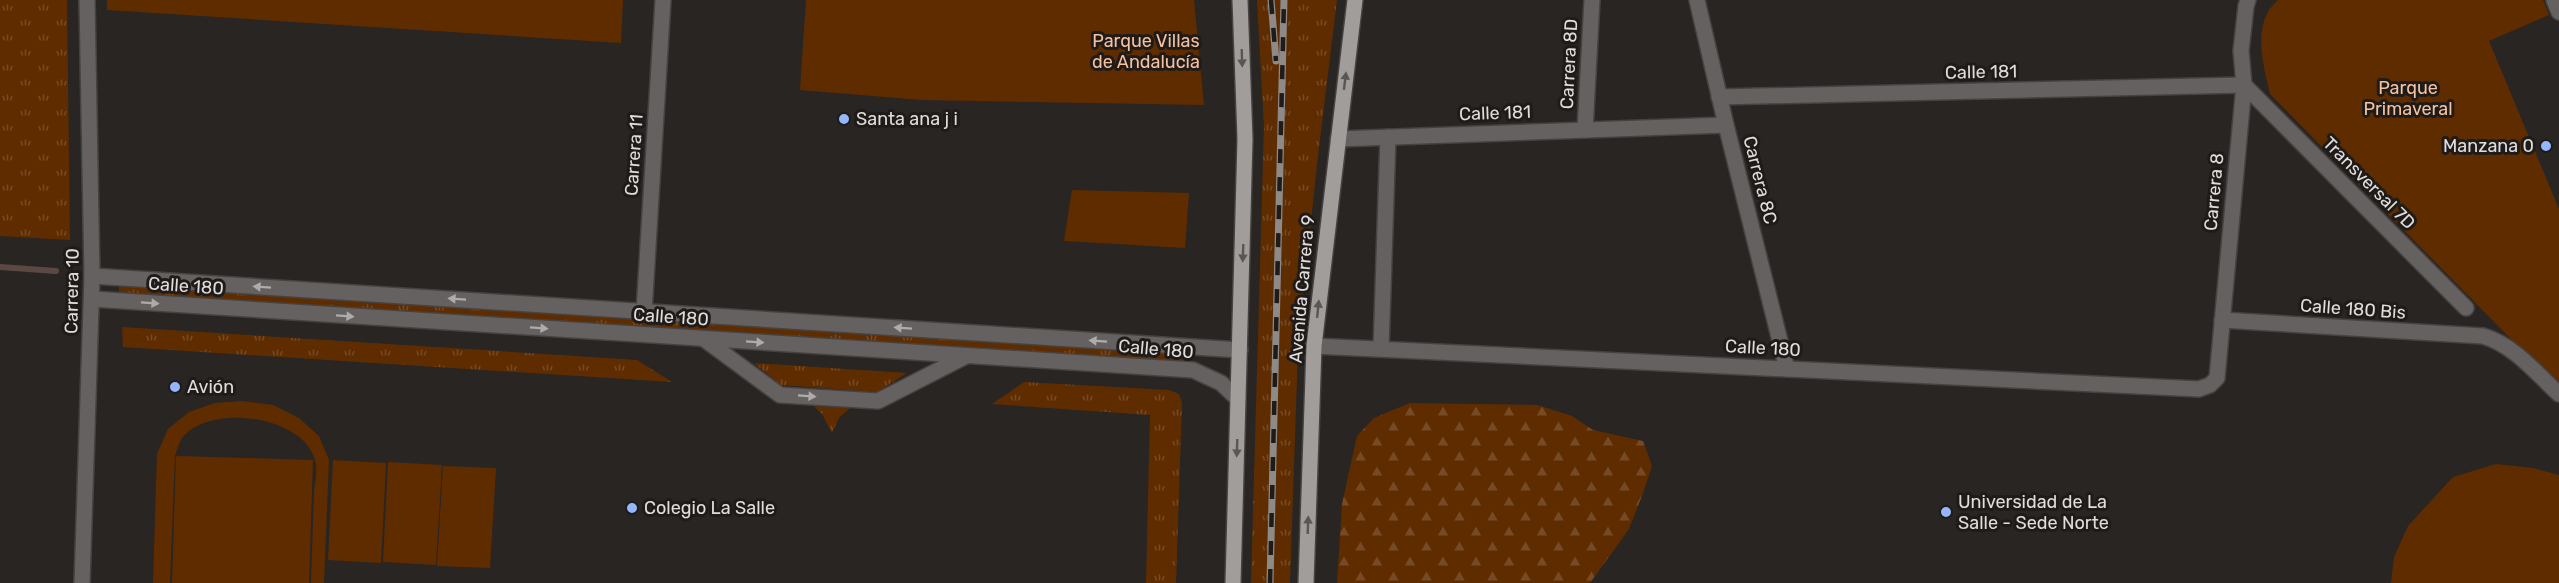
<svg xmlns="http://www.w3.org/2000/svg" width="2559" height="583" font-family="Rubik,sans-serif">
	<style>
		.grass { fill: url(#grass-tufts) }
		.forest { fill: url(#forest-firs) }
		.green { fill: #5f2c00 }
		.lines { fill: none; stroke-linecap: round; stroke-linejoin: round }
		.stream { stroke: #5c4842; stroke-width: 6 }
		.minor-casing { stroke: #464240; stroke-width: 18 }
		.major-casing { stroke: #464240; stroke-width: 18 }
		.minor { stroke: #646160; stroke-width: 15 }
		.major { stroke: #a19d9a; stroke-width: 15 }
		.rail-casing { stroke: #8d8a88; stroke-width: 7 }
		.rail { stroke: #1f1b19; stroke-width: 4.5; stroke-dasharray: 14; stroke-linecap: butt }
		.oneway { fill: #5a5653 }
		.oneway2 { fill: #aeabaa }
		.poi-dot { fill: #95b6fd; stroke: #1f1b19; stroke-width: 2 }
		.labels { text-anchor: middle; stroke-width: 6; stroke-linejoin: round; paint-order: stroke }
		.park-label { font-size: 18px; fill: #f5c2a1; stroke: #1f1b19 }
		.street-label { font-size: 18px; fill: #e0dddc; stroke: #1f1b19 }
		.poi-label { font-size: 18px; fill: #e0dddc; stroke: #1f1b19; text-anchor: start }
	</style>
	<defs>
		<pattern id="grass-tufts" width="24" height="20" patternUnits="userSpaceOnUse" patternTransform="scale(1.5)"><rect width="24" height="20" fill="#5f2c00"/><path d="M3 7l-1-3M5 7V3M7 7l1-3M15 17l-1-3M17 17v-4M19 17l1-3" fill="none" stroke="#764a25"/></pattern>
		<pattern id="forest-firs" width="22" height="20" patternUnits="userSpaceOnUse" patternTransform="scale(1.5)"><rect width="22" height="20" fill="#5f2c00"/><path d="M5 1l3.5 6h-7zM16 11l3.5 6h-7z" fill="#764a25"/></pattern>
	</defs>
	<rect width="100%" height="100%" fill="#292522"/>
	<g class="grass">
		<path d="M 0,0 L 67,0 L 70,240 L 0,236 Z"/>
		<path d="M 1257,0 L 1337,0 L 1317,164 L 1298,347 L 1290,583 L 1251,583 L 1264,127 Z"/>
		<path d="M 119,285 L 1185,354 L 1185,362 L 119,293 Z"/>
		<path d="M 122,327 L 637,360 L 672,382 L 123,347 Z"/>
		<path d="M 754,363 L 907,373 L 877,392 L 781,385 Z"/>
		<path d="M 1024,382 L 1169,390 L 1179,394 L 1182,403 L 1176,583 L 1146,583 L 1150,415 L 992,404 Z"/>
		<path d="M 812,404 L 851,406 L 851,407 L 839,418 L 832,433 L 822,414 Z"/>
	</g>
	<path class="forest" d="M 1410,403 L 1537,405 L 1572,416 L 1593,430 L 1643,441 L 1652,466 L 1643,493 L 1629,529 L 1590,583 L 1337,583 L 1342,504 L 1357,436 L 1374,418 Z"/>
	<g class="green">
		<path d="M 107,0 L 623,0 L 621,43 L 107,10 Z"/>
		<path d="M 806,0 L 1194,0 L 1204,105 L 921,100 L 800,90 Z"/>
		<path d="M 2278,0 L 2543,0 L 2549,15 L 2489,41 L 2559,209 L 2559,386 L 2554,383 L 2270,94 C 2263,64 2251,23 2278,0 Z"/>
		<path d="M 1072,190 L 1189,193 L 1185,248 L 1064,241 Z"/>
		<path d="M 243,401 L 273,405 L 299,418 L 319,436 L 329,460 L 324,583 L 311,583 C 312,553 313,522 314,492 C 315,482 318,469 315,460 C 303,415 209,403 182,438 C 179,443 177,450 175,455 L 170,583 L 153,583 L 157,454 L 168,429 L 189,412 L 215,403 Z"/>
		<path d="M 176,456 L 313,460 L 309,583 L 172,583 Z"/>
		<path d="M 333,460 L 386,463 L 381,563 L 328,560 Z"/>
		<path d="M 388,462 L 442,465 L 436,565 L 383,562 Z"/>
		<path d="M 2496,464 L 2533,468 L 2559,475 L 2559,583 L 2391,583 L 2394,557 L 2408,526 L 2453,477 Z"/>
		<path d="M 443,466 L 496,468 L 490,568 L 437,566 Z"/>
	</g>
	<g class="lines">
		<path class="stream" d="M 0,267 L 56,271"/>
		<g class="minor-casing">
			<g id="minor">
				<path d="M 1697,0 L 1726,125 L 1787,369"/>
				<path d="M 2554,0 L 2559,12"/>
				<path d="M 1719,97 L 2244,85 L 2466,308"/>
				<path d="M 1585,130 L 1592,0"/>
				<path d="M 1338,139 L 1726,125"/>
				<path d="M 92,276 L 1240,350"/>
				<path d="M 92,299 L 1193,370 L 1221,383 L 1238,399"/>
				<path d="M 644,312 L 663,0"/>
				<path d="M 2222,320 L 2483,336 C 2514,345 2536,373 2559,394"/>
				<path d="M 704,339 L 780,395 L 878,401 L 966,356"/>
				<path d="M 1314,346 L 2199,389 L 2210,385 L 2217,378 L 2244,85 L 2241,51 L 2246,6 L 2248,0"/>
				<path d="M 1381,349 L 1388,137"/>
				<path d="M 82,583 L 92,276 L 87,0"/>
			</g>
		</g>
		<g class="major-casing">
			<g id="major">
				<path d="M 1233,583 L 1245,139 L 1240,0"/>
				<path d="M 1306,583 L 1314,346 L 1355,0"/>
			</g>
		</g>
		<use href="#minor" class="minor"/>
		<use href="#major" class="major"/>
		<g class="rail-casing">
			<g id="rail">
				<path d="M 1271,0 L 1276,61"/>
				<path d="M 1270,583 L 1284,0"/>
			</g>
		</g>
		<use href="#rail" class="rail"/>
	</g>
	<defs><path id="oneway-solid" d="M-6-.8H1V-3.2L6.5 0L1 3.2V.8H-6Z" transform="scale(1.5)"/></defs>
	<g class="oneway">
		<use href="#oneway-solid" transform="translate(1242 58) rotate(88)"/>
		<use href="#oneway-solid" transform="translate(1345 81) rotate(-83)"/>
		<use href="#oneway-solid" transform="translate(1243 253) rotate(92)"/>
		<use href="#oneway-solid" transform="translate(1318 309) rotate(-84)"/>
		<use href="#oneway-solid" transform="translate(1237 448) rotate(92)"/>
		<use href="#oneway-solid" transform="translate(1308 525) rotate(-88)"/>
	</g>
	<g class="oneway2">
		<use href="#oneway-solid" transform="translate(262 287) rotate(-176)"/>
		<use href="#oneway-solid" transform="translate(457 299) rotate(-176)"/>
		<use href="#oneway-solid" transform="translate(150 303) rotate(4)"/>
		<use href="#oneway-solid" transform="translate(345 316) rotate(4)"/>
		<use href="#oneway-solid" transform="translate(539 328) rotate(4)"/>
		<use href="#oneway-solid" transform="translate(903 328) rotate(-176)"/>
		<use href="#oneway-solid" transform="translate(1098 341) rotate(-176)"/>
		<use href="#oneway-solid" transform="translate(755 342) rotate(4)"/>
		<use href="#oneway-solid" transform="translate(807 396) rotate(4)"/>
	</g>
	<g class="poi-dot">
		<circle cx="844" cy="119" r="6"/>
		<circle cx="2546" cy="146" r="6"/>
		<circle cx="175" cy="387" r="6"/>
		<circle cx="632" cy="508" r="6"/>
		<circle cx="1946" cy="512" r="6"/>
	</g>
	<g class="labels">
		<g class="park-label">
			<text x="1146" y="47">Parque Villas<tspan x="1146" dy="21">de Andalucía</tspan></text>
			<text x="2408" y="94">Parque<tspan x="2408" dy="21">Primaveral</tspan></text>
		</g>
		<g class="street-label">
			<text transform="translate(1569 64) rotate(-87)" y="6">Carrera 8D</text>
			<text transform="translate(1981 72) rotate(-1)" y="6">Calle 181</text>
			<text transform="translate(1495 113) rotate(-2)" y="6">Calle 181</text>
			<text transform="translate(634 155) rotate(-86)" y="6">Carrera 11</text>
			<text transform="translate(1760 180) rotate(76)" y="6">Carrera 8C</text>
			<text transform="translate(2369 183) rotate(45)" y="6">Transversal 7D</text>
			<text transform="translate(2214 192) rotate(-85)" y="6">Carrera 8</text>
			<text transform="translate(186 286) rotate(4)" y="6">Calle 180</text>
			<text transform="translate(1302 289) rotate(-85)" y="6">Avenida Carrera 9</text>
			<text transform="translate(72 291) rotate(-89)" y="6">Carrera 10</text>
			<text transform="translate(2353 309) rotate(4)" y="6">Calle 180 Bis</text>
			<text transform="translate(671 317) rotate(4)" y="6">Calle 180</text>
			<text transform="translate(1763 348) rotate(3)" y="6">Calle 180</text>
			<text transform="translate(1156 349) rotate(5)" y="6">Calle 180</text>
		</g>
		<g class="poi-label">
			<text x="856" y="125">Santa ana j i</text>
			<text x="2534" y="152" text-anchor="end">Manzana 0</text>
			<text x="187" y="393">Avión</text>
			<text x="1958" y="508">Universidad de La<tspan x="1958" dy="21">Salle - Sede Norte</tspan></text>
			<text x="644" y="514">Colegio La Salle</text>
		</g>
	</g>
</svg>
